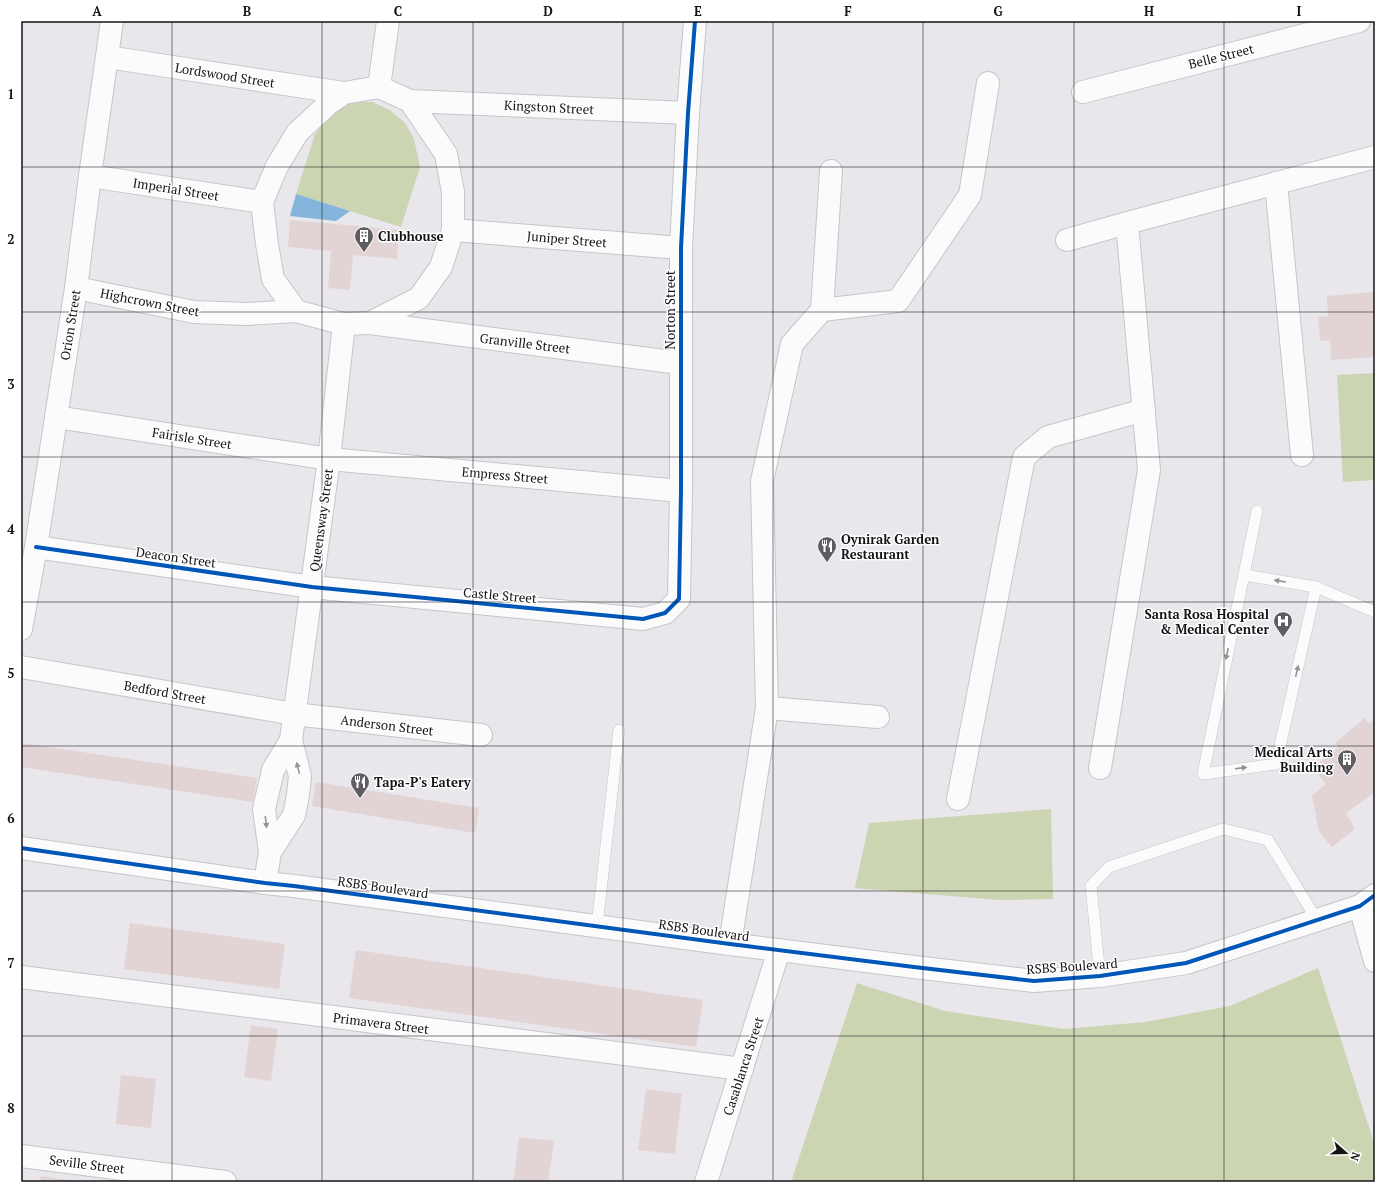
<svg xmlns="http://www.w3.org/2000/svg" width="1396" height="1203" font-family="'PT Serif',serif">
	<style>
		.green { fill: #cbd5b1 }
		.water { fill: #85b5dc }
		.building { fill: #e2d3d4 }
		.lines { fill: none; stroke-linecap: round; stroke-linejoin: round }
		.service-casing { stroke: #c6c5c9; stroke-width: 12 }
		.minor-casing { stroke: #c6c5c9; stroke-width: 24 }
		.tertiary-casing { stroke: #c6c5c9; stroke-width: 24 }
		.service { stroke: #fcfbfc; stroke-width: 11 }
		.minor { stroke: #fcfbfc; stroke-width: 22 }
		.tertiary { stroke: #fcfbfc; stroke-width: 22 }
		.cycleway-casing { stroke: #fff; stroke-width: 6 }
		.cycleway { stroke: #0057b8; stroke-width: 4 }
		.oneway { fill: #949394 }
		.grid { fill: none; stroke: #141316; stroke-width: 1; stroke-opacity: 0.55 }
		.labels { text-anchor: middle; stroke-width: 3; stroke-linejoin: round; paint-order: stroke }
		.street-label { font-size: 13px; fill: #141316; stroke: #fff }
		.poi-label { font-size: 13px; font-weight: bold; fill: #141316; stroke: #fff; text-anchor: start }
		.neatline { fill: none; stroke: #141316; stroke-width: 1.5 }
		.grid-label { font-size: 13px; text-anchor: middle; font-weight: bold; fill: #141316 }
	</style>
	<rect width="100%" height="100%" fill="#e9e7ec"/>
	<g class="green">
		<path d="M 354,102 L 373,102 L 391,111 L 405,123 L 414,139 L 420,167 L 401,227 L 296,194 L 315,134 L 329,117 L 340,107 Z"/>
		<path d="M 1375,373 L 1375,480 L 1343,482 L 1337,375 Z"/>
		<path d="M 1051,809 L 1053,899 L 999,900 L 855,888 L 869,823 Z"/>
		<path d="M 1318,968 L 1375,1146 L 1375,1182 L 791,1182 L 857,983 L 945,1011 L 1064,1029 L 1145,1022 L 1230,1006 Z"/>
	</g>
	<path class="water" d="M 296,194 L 350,211 L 336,221 L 290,216 Z"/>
	<g class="building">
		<path d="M 290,220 L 399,230 L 397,259 L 353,255 L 350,290 L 328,288 L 331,251 L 288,247 Z"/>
		<path d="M 1375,292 L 1375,357 L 1331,360 L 1330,340 L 1320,341 L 1318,317 L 1328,316 L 1327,296 Z"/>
		<path d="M 1365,718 L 1369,724 L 1375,719 L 1375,792 L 1346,813 L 1355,829 L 1332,847 L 1319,832 L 1312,795 L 1326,784 L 1313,768 L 1339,747 L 1335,743 Z"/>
		<path d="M 21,743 L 257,778 L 253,802 L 21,767 Z"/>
		<path d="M 316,782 L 479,808 L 475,833 L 312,806 Z"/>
		<path d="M 130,923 L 285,944 L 279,989 L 124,969 Z"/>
		<path d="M 356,950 L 703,1000 L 696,1047 L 349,998 Z"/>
		<path d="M 251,1025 L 278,1029 L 271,1081 L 244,1077 Z"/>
		<path d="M 121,1075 L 156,1079 L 151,1128 L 116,1124 Z"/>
		<path d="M 646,1089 L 682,1094 L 675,1154 L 638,1150 Z"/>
		<path d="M 519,1137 L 554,1141 L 548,1182 L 513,1182 Z"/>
		<path d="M 41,1176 L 74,1181 L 74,1182 L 40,1182 Z"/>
	</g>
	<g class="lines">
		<g class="service-casing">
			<g id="service">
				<path d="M 1257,511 L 1203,774 L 1276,764 L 1316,587"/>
				<path d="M 1244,575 L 1316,587 L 1375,612"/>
				<path d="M 597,926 L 619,730"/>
				<path d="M 1100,976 L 1091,886 L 1109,867 L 1223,829 L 1268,840 L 1317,920"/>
			</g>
		</g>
		<g class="minor-casing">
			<g id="minor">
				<path d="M 107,57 L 344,93"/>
				<path d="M 379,87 L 410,101 L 446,154 L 453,192 L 453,230 L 441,267 L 419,298 L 370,323 L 344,324 L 296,311 L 273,279 L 267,244 L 262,202 L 277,166 L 297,133 L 328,104 L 344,93 Z"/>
				<path d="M 379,87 L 388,21"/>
				<path d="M 1083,92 L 1359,21"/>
				<path d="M 410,101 L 688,113"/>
				<path d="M 90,176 L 262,202"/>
				<path d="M 1276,183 L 1302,455"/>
				<path d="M 453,230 L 681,248"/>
				<path d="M 1067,240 L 1127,223 L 1375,157"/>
				<path d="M 76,288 L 194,312 L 247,314 L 296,311"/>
				<path d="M 822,310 L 831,171"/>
				<path d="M 370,323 L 680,363"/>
				<path d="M 56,417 L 329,459 L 681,491"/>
				<path d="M 36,547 L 312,587 L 643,619 L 665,613 L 679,599 L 681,491 L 681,248 L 688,113 L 695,21"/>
				<path d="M 21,629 L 36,547 L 76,288 L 90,176 L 112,21"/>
				<path d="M 21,667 L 294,714 L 481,735"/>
				<path d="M 767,708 L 878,717"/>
				<path d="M 1100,768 L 1149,470 L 1127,223"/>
				<path d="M 958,799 L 1024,457 L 1048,437 L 1144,410"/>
				<path d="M 270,852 L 294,815 L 298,795 L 300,776 L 291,740 L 329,459 L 344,324"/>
				<path d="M 265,883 L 270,852 L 264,809 L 273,770 L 291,740"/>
				<path d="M 1360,906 L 1375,961"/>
				<path d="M 730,944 L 767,708 L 762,481 L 792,344 L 822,310 L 898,301 L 970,195 L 988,83"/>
				<path d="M 21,977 L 742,1069"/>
				<path d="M 21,1156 L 225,1182"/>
				<path d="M 706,1182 L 779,950"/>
			</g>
		</g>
		<g class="tertiary-casing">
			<path id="tertiary" d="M 21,848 L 265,883 L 294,886 L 730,944 L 914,967 L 1034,981 L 1100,976 L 1186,963 L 1360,906 L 1375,895"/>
		</g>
		<use href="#service" class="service"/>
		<use href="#minor" class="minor"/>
		<use href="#tertiary" class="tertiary"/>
		<g class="cycleway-casing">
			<g id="cycleway">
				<path d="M 36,547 L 312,587 L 643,619 L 665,613 L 679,599 L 681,491 L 681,248 L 688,113 L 695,21"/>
				<path d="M 21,848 L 265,883 L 294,886 L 730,944 L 914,967 L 1034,981 L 1100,976 L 1186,963 L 1360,906 L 1375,895"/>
			</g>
		</g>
		<use href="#cycleway" class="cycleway"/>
	</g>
	<defs><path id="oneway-solid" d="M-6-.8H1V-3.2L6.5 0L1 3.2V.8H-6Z"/></defs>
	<g class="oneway">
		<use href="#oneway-solid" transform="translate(1280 581) rotate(-171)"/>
		<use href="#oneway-solid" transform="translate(1227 654) rotate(102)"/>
		<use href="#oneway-solid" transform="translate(1297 671) rotate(-77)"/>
		<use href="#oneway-solid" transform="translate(298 768) rotate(-104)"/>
		<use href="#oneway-solid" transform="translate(1241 768) rotate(-7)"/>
		<use href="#oneway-solid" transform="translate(266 822) rotate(83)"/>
	</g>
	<path class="grid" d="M 172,21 L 172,1182M 322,21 L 322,1182M 473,21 L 473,1182M 623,21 L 623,1182M 773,21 L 773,1182M 923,21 L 923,1182M 1074,21 L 1074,1182M 1224,21 L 1224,1182M 21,167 L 1375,167M 21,312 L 1375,312M 21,457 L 1375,457M 21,602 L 1375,602M 21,746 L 1375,746M 21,891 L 1375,891M 21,1036 L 1375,1036"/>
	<defs>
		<g id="building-pin" transform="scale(1)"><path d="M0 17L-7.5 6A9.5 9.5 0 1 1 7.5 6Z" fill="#5f5d61" stroke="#fff"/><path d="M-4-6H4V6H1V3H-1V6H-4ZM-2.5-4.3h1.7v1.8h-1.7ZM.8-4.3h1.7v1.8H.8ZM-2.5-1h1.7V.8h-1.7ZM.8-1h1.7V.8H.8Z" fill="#fff"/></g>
		<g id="restaurant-pin" transform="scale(1)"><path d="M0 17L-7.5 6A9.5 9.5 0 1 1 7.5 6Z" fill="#5f5d61" stroke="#fff"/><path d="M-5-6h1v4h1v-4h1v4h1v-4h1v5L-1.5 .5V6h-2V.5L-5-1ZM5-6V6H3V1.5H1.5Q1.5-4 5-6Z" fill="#fff"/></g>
		<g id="hospital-pin" transform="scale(1)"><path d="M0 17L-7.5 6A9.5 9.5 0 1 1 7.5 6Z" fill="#5f5d61" stroke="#fff"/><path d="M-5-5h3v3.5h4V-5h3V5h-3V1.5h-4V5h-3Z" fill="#fff"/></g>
	</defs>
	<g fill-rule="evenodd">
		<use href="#building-pin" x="364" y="236"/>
		<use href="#restaurant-pin" x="827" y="546"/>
		<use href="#hospital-pin" x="1283" y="621"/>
		<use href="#building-pin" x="1347" y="759"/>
		<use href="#restaurant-pin" x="360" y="782"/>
	</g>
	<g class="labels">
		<g class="street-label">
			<text transform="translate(1221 56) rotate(-14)" y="5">Belle Street</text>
			<text transform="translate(225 75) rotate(9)" y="5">Lordswood Street</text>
			<text transform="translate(549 107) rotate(3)" y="5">Kingston Street</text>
			<text transform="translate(176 189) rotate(9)" y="5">Imperial Street</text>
			<text transform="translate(567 239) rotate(5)" y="5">Juniper Street</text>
			<text transform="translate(150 302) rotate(11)" y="5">Highcrown Street</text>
			<text transform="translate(670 310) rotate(-90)" y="5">Norton Street</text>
			<text transform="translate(70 325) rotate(-81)" y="5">Orion Street</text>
			<text transform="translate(525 343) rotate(7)" y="5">Granville Street</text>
			<text transform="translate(192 438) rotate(9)" y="5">Fairisle Street</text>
			<text transform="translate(505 475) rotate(5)" y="5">Empress Street</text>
			<text transform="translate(321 520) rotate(-82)" y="5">Queensway Street</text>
			<text transform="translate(176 557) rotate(8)" y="5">Deacon Street</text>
			<text transform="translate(500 595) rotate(5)" y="5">Castle Street</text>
			<text transform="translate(165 692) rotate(10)" y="5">Bedford Street</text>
			<text transform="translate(387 725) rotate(7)" y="5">Anderson Street</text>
			<text transform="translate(383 887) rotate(8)" y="5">RSBS Boulevard</text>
			<text transform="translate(704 930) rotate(8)" y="5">RSBS Boulevard</text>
			<text transform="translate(1072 966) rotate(-4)" y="5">RSBS Boulevard</text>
			<text transform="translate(381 1023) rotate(7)" y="5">Primavera Street</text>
			<text transform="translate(743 1066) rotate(-72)" y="5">Casablanca Street</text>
			<text transform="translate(87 1164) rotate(7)" y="5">Seville Street</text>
		</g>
		<g class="poi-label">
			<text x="378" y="241">Clubhouse</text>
			<text x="841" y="544">Oynirak Garden<tspan x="841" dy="15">Restaurant</tspan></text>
			<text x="1269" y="619" text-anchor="end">Santa Rosa Hospital<tspan x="1269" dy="15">&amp; Medical Center</tspan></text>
			<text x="1333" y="757" text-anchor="end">Medical Arts<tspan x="1333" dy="15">Building</tspan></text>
			<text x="374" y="787">Tapa-P's Eatery</text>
		</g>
	</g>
	<rect width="1396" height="1203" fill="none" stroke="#ffffff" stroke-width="44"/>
	<g transform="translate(1346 1153) rotate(110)" stroke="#ffffff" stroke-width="3" paint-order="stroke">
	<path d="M0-3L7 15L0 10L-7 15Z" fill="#141316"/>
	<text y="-6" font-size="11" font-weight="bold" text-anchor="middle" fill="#141316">N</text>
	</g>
	<rect x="22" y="22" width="1352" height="1159" class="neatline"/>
	<g class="grid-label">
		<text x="97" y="16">A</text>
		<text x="247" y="16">B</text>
		<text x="398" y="16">C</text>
		<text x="548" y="16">D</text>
		<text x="698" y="16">E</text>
		<text x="848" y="16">F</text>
		<text x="998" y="16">G</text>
		<text x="1149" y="16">H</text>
		<text x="1299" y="16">I</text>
		<text x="11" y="99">1</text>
		<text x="11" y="244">2</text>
		<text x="11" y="389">3</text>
		<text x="11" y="534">4</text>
		<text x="11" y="678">5</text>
		<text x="11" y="823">6</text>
		<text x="11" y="968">7</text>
		<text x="11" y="1113">8</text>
	</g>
</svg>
